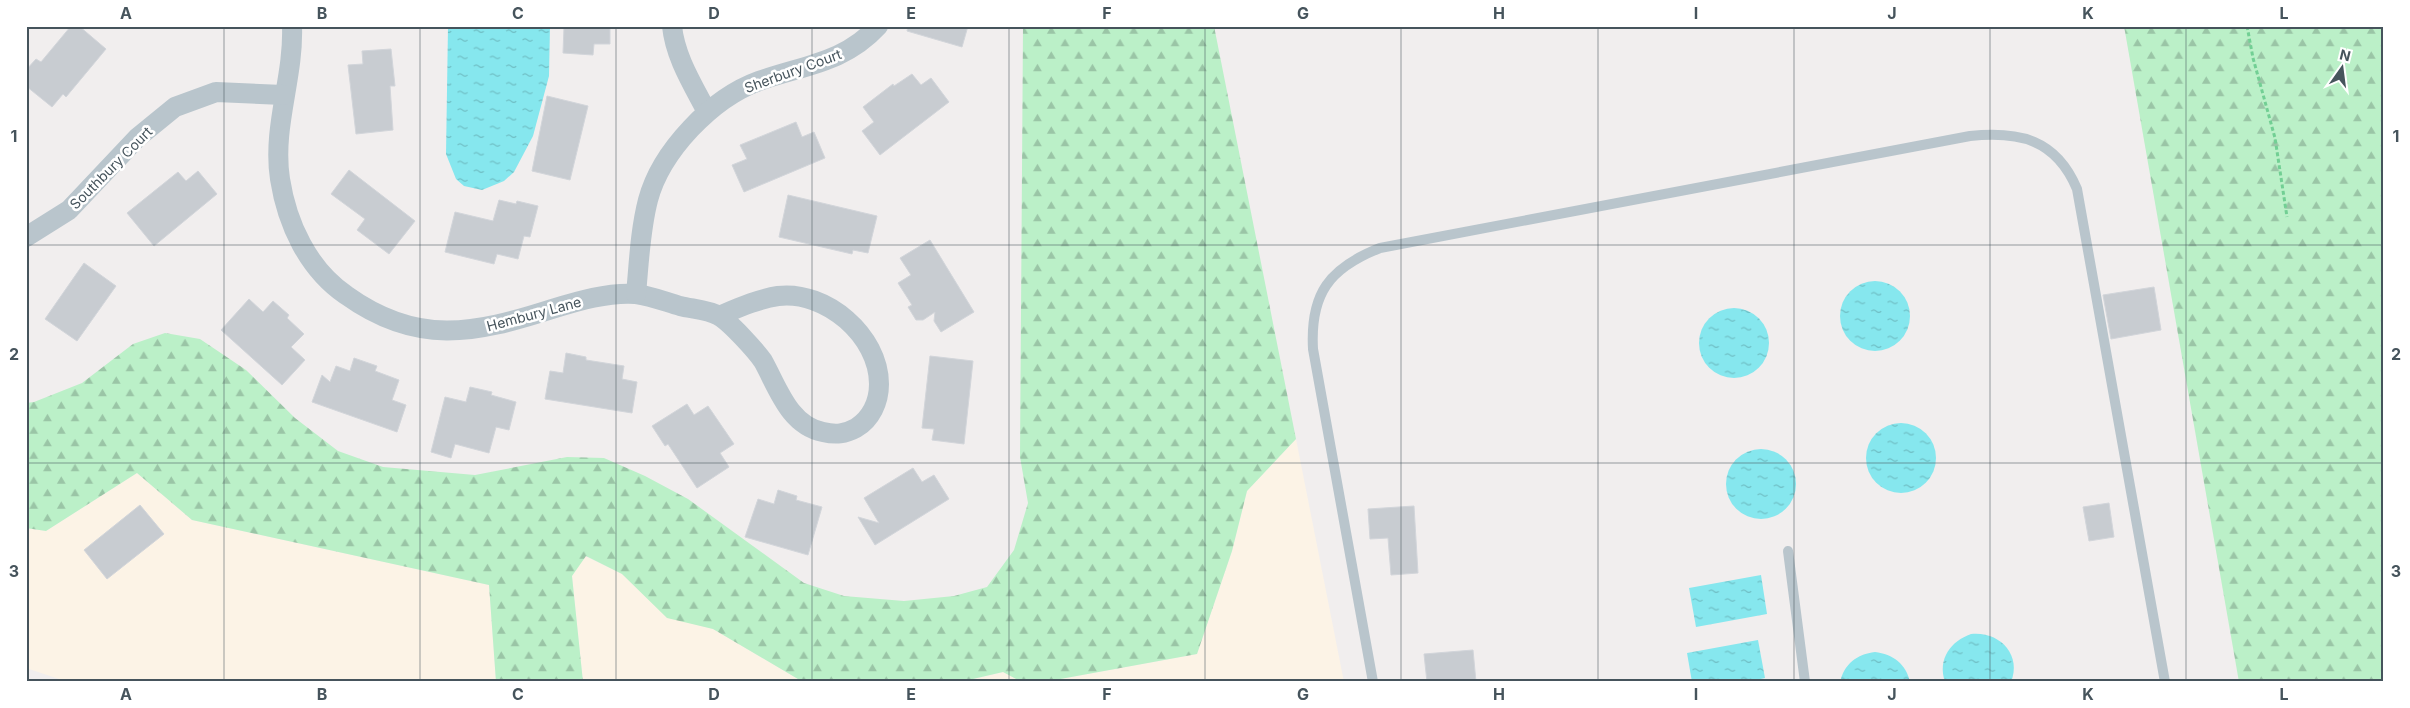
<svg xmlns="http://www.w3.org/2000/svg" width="2410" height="708" font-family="Inter,sans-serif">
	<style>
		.commercial { fill: #fcf3e6 }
		.forest { fill: url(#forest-firs) }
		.water { fill: url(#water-ripples) }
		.building { fill: #c8ccd1; stroke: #d2d5da }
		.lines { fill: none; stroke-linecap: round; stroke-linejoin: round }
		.path { stroke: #72cf94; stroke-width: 3; stroke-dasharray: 4 2.5; stroke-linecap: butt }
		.service { stroke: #b9c5cc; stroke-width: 10 }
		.minor { stroke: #b9c5cc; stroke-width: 20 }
		.grid { fill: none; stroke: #46545c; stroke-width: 1; stroke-opacity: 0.55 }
		.labels { text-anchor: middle; stroke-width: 5; stroke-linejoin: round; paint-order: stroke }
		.street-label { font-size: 14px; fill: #46545c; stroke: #fff }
		.neatline { fill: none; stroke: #46545c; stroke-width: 2 }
		.grid-label { font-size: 16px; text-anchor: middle; font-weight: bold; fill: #46545c }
	</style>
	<defs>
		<pattern id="forest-firs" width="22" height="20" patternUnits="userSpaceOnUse" patternTransform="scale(1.25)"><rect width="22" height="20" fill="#bbf0c8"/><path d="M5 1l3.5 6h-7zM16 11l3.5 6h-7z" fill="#9ac5a6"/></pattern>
		<pattern id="water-ripples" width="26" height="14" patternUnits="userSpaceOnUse" patternTransform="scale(1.25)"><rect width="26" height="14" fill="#86e7ee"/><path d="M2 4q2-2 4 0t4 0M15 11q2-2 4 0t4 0" fill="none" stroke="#6fbec4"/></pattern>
	</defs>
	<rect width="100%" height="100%" fill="#f1eeee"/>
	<g class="commercial">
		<path d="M 1296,439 L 1344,682 L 1044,682 L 1197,654 L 1232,551 L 1247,491 Z"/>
		<path d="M 137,473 L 192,520 L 489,585 L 496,682 L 68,682 L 26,668 L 26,528 L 46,531 Z"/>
		<path d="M 585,556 L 622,574 L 667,617 L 713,629 L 803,682 L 583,682 L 572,576 Z"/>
		<path d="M 1004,672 L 1022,682 L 960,682 Z"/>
	</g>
	<g class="forest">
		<path d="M 1023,26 L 1214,26 L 1296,439 L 1247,491 L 1232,551 L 1197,654 L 1044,682 L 1022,682 L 1003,672 L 960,682 L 803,682 L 713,629 L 667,618 L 622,574 L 586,556 L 572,576 L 583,682 L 496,682 L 489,585 L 192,520 L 137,473 L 46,531 L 26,528 L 26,403 L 34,402 L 82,383 L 133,344 L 165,333 L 200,339 L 246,370 L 295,418 L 338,451 L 383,467 L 475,475 L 567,457 L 604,458 L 645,476 L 688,499 L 804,583 L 844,596 L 904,601 L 954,596 L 987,587 L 1014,550 L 1028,503 L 1020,457 Z"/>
		<path d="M 2124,26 L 2384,26 L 2384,682 L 2239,682 Z"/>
	</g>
	<g class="water">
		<path d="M 448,26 L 550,26 L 549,76 L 533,136 L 514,172 L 504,181 L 482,190 L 464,186 L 456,179 L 446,154 Z"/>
		<circle cx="1875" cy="316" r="35"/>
		<circle cx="1734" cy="343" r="35"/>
		<circle cx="1901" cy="458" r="35"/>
		<circle cx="1761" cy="484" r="35"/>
		<path d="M 1761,575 L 1767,614 L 1696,627 L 1689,588 Z"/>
		<path d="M 1971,634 C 1999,631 2022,654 2011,682 L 1945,682 C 1937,659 1951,641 1971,634 Z"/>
		<path d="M 1758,640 L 1765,678 L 1747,682 L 1692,682 L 1687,653 Z"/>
		<path d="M 1875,652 C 1893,654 1906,664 1910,682 L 1840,682 C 1844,664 1857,654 1875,652 Z"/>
	</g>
	<g class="building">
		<path d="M 71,26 L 79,26 L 106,49 L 66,97 L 63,94 L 52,107 L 26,86 L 26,70 L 36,59 L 41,62 Z"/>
		<path d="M 610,26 L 610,44 L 594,44 L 593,55 L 563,53 L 564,27 Z"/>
		<path d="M 908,26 L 968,26 L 962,47 L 907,31 Z"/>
		<path d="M 391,49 L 395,86 L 390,86 L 393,130 L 356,134 L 348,65 L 363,64 L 362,51 Z"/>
		<path d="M 912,74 L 921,85 L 931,78 L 949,102 L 880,155 L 862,131 L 874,122 L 863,107 L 893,84 L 894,86 Z"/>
		<path d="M 547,96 L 588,106 L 570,180 L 532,171 Z"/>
		<path d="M 796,122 L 802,137 L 814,132 L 825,158 L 744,192 L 732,165 L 747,159 L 740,145 Z"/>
		<path d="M 349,170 L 415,221 L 389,254 L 357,230 L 365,219 L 331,194 Z"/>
		<path d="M 198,171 L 217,194 L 154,246 L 127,213 L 178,172 L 186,181 Z"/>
		<path d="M 788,195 L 877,216 L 868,253 L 853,250 L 852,254 L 779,237 Z"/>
		<path d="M 499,200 L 516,204 L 517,201 L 538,206 L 530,237 L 524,236 L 518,259 L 497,254 L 494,264 L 445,252 L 455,212 L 493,221 Z"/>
		<path d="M 930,240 L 974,312 L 941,332 L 934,321 L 935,312 L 923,320 L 916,320 L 908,307 L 912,305 L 898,283 L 911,275 L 900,258 Z"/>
		<path d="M 84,263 L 116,286 L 77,341 L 45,319 Z"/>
		<path d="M 2154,287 L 2161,330 L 2111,339 L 2103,295 Z"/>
		<path d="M 249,299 L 263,312 L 273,301 L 289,315 L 287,318 L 304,334 L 291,347 L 305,360 L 282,385 L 221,330 Z"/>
		<path d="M 566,353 L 586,357 L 586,360 L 624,366 L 622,379 L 637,382 L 632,413 L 545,399 L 550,371 L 563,373 Z"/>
		<path d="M 930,356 L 973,361 L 964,444 L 932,440 L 934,429 L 922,428 Z"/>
		<path d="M 354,358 L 377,366 L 375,371 L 399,380 L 392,400 L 406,405 L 397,432 L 312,402 L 322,375 L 330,382 L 336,366 L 350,371 Z"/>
		<path d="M 470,387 L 492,392 L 491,395 L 516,402 L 509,430 L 496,427 L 489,453 L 455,444 L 451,458 L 431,452 L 445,397 L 466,402 Z"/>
		<path d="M 687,404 L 694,415 L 708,406 L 734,444 L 720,453 L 729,467 L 697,488 L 668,444 L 665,446 L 652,426 Z"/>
		<path d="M 913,468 L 922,482 L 934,475 L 949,499 L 875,545 L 858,517 L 879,523 L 864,498 Z"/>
		<path d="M 778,490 L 797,496 L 796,500 L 822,507 L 808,555 L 745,537 L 758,499 L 774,504 Z"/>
		<path d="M 2109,503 L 2114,537 L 2089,541 L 2083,507 Z"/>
		<path d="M 140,505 L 164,534 L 107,579 L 84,550 Z"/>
		<path d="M 1414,506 L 1418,573 L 1391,575 L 1388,538 L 1370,539 L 1368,509 Z"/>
		<path d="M 1473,650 L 1476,682 L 1427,682 L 1424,654 Z"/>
	</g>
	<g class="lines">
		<path class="path" d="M 2247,26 L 2253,58 L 2275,138 L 2287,217"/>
		<g class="service">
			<path d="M 1788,551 L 1805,682"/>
			<path d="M 1373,682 L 1313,349 C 1310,294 1329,268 1380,248 L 1970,136 C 2019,131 2056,139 2077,189 L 2165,682"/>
		</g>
		<g class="minor">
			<path d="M 292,26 C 294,78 272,127 280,179 C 287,224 308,269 346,295 C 417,346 474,334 552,309 C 578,301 608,292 636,294 C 651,296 666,302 680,306 C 692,309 709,310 719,316 C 730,322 756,351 763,361 C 778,388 789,425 823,432 C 836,435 845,434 856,428 C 871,419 879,402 879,384 C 879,336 826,290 778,296 C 758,299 738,308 719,316"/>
			<path d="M 672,26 C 675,57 693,85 707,112"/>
			<path d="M 26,237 L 69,210 L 137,138 L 175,107 L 216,92 L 283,95"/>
			<path d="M 636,294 C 639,263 640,231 648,200 C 661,151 712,98 759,81 C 804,65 844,63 878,26"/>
		</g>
	</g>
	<path class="grid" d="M 224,26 L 224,682M 420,26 L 420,682M 616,26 L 616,682M 812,26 L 812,682M 1009,26 L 1009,682M 1205,26 L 1205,682M 1401,26 L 1401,682M 1598,26 L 1598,682M 1794,26 L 1794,682M 1990,26 L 1990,682M 2186,26 L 2186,682M 26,245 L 2384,245M 26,463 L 2384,463"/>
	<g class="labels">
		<g class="street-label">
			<text transform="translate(793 71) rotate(-20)" y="5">Sherbury Court</text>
			<text transform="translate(111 168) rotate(-45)" y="5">Southbury Court</text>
			<text transform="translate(534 314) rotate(-15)" y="5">Hembury Lane</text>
		</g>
	</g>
	<rect width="2410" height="708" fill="none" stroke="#ffffff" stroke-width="55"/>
	<g transform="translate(2342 68) rotate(14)" stroke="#ffffff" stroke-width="4" paint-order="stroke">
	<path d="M0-4L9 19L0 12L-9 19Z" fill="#46545c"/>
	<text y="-8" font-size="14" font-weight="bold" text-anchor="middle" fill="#46545c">N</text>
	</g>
	<rect x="28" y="28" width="2354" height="652" class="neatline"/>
	<g class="grid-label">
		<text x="126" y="19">A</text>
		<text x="322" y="19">B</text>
		<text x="518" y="19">C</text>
		<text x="714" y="19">D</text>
		<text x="911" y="19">E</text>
		<text x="1107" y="19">F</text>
		<text x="1303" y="19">G</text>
		<text x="1499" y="19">H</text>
		<text x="1696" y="19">I</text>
		<text x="1892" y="19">J</text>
		<text x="2088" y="19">K</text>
		<text x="2284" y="19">L</text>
		<text x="14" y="142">1</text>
		<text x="2396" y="142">1</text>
		<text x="14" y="360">2</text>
		<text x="2396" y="360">2</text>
		<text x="14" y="577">3</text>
		<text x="2396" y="577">3</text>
		<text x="126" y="700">A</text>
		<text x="322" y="700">B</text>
		<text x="518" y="700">C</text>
		<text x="714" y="700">D</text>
		<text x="911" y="700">E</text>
		<text x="1107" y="700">F</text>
		<text x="1303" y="700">G</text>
		<text x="1499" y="700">H</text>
		<text x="1696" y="700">I</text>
		<text x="1892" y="700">J</text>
		<text x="2088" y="700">K</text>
		<text x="2284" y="700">L</text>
	</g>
</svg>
